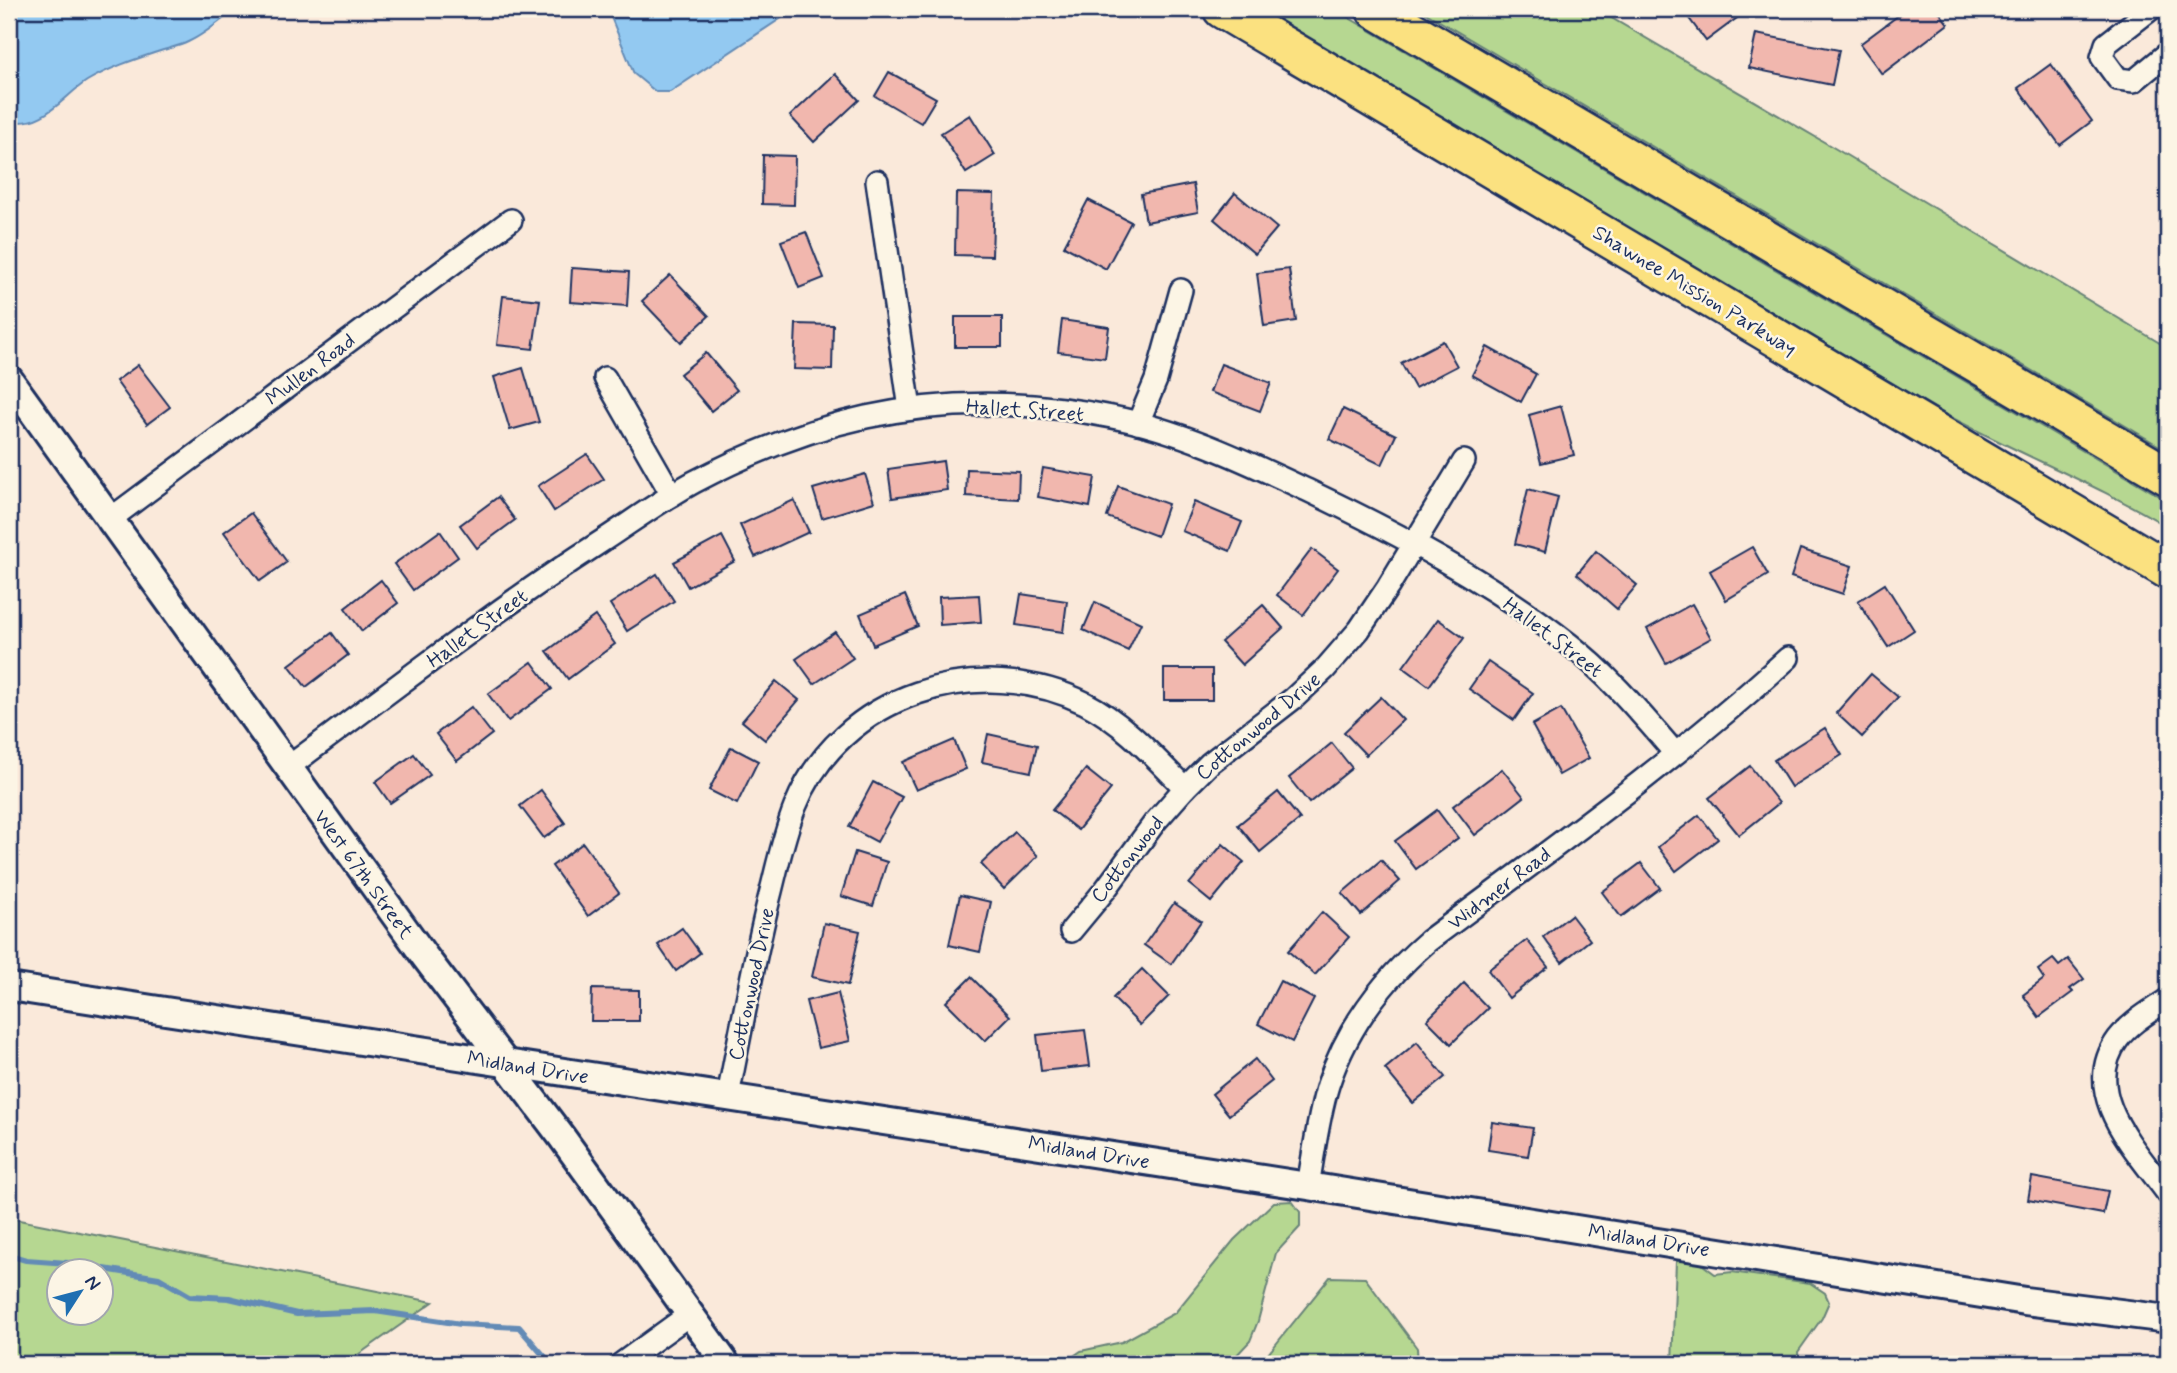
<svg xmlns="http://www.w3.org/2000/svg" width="2177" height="1373" font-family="Mynerve,sans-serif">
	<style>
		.green { fill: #b6d791; stroke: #688378; stroke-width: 2; fill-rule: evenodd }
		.water { fill: #93c9f1; stroke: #638bb6; stroke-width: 2 }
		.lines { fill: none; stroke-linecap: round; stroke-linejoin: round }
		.stream { stroke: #638bb6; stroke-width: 6 }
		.building { fill: #f1b7ae; stroke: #1b2f5e; stroke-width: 2 }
		.minor-casing { stroke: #1b2f5e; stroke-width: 26 }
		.tertiary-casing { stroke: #1b2f5e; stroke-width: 32 }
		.motorway-casing { stroke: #1b2f5e; stroke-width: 42 }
		.minor { stroke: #fcf5e5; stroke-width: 21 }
		.tertiary { stroke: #fcf5e5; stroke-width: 26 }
		.motorway { stroke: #fbe180; stroke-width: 37 }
		.labels { text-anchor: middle; stroke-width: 5; stroke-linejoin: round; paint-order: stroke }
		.street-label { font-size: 21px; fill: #1b2f5e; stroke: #fcf5e5 }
	</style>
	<rect width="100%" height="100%" fill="#fae9da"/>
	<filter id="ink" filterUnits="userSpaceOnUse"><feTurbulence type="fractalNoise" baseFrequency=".0143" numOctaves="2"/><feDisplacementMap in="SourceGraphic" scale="14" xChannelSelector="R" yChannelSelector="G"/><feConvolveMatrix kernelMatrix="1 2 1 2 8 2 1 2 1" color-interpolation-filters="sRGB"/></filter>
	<g filter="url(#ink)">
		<g class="green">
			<path d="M 1257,9 L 1334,9 L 2168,501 L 2168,527 C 2096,484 2019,454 1945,414 Z"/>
			<path d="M 1419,9 L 1596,9 L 1836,149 L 2168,348 L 2168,451 Z"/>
			<path d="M 1292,1201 L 1300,1212 L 1300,1227 L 1276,1253 L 1258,1321 L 1250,1341 L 1234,1358 L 1234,1364 L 1062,1364 L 1081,1351 L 1122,1342 L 1175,1313 L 1234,1240 L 1274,1202 Z"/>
			<path d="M 9,1218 L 433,1302 L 345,1364 L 9,1364 ZM 60,1272 L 102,1272 L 102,1314 L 60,1314 Z"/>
			<path d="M 1676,1261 L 1699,1262 L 1715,1274 L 1732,1272 L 1810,1283 L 1825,1293 L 1829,1302 L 1822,1318 L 1798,1352 L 1799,1364 L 1672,1364 Z"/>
			<path d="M 1330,1277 L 1365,1278 L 1417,1348 L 1418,1364 L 1260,1364 Z"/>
		</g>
		<g class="water">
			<path d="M 9,9 L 233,9 L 233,11 C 219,22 204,35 188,42 C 178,47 167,48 157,52 C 133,60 109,68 87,81 C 62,97 44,128 9,121 Z"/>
			<path d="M 611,9 L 795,9 L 670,92 L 656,92 L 634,74 L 611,17 Z"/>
		</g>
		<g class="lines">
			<path class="stream" d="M 9,1255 L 26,1260 L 68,1263 L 159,1278 L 190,1296 L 229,1298 L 297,1314 L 375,1311 L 461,1324 L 519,1327 L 551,1364"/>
		</g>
		<g class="building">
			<path d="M 1682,9 L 1730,9 L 1737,18 L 1706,41 Z"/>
			<path d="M 1907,9 L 1937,9 L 1948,24 L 1882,74 L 1860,44 Z"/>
			<path d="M 1756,34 L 1839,50 L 1832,85 L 1749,68 Z"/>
			<path d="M 2051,64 L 2092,121 L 2060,145 L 2018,88 Z"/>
			<path d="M 889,72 L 936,98 L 921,123 L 875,96 Z"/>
			<path d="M 835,74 L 859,100 L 814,142 L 790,116 Z"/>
			<path d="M 970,115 L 995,155 L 966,173 L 941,133 Z"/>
			<path d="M 763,155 L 795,156 L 794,205 L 762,204 Z"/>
			<path d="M 1193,184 L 1198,212 L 1146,222 L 1141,194 Z"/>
			<path d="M 956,193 L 994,194 L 992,256 L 955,255 Z"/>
			<path d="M 1235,193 L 1277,228 L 1255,254 L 1214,219 Z"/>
			<path d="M 1088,200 L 1131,222 L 1106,269 L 1064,246 Z"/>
			<path d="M 806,232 L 824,278 L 799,288 L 781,241 Z"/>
			<path d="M 572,268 L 629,272 L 627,306 L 570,302 Z"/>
			<path d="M 1289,269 L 1296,321 L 1264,326 L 1257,273 Z"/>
			<path d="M 670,275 L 709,316 L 681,342 L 642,301 Z"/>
			<path d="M 503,296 L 540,300 L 533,349 L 497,345 Z"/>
			<rect x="955" y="317" width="47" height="30"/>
			<path d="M 1062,320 L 1109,327 L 1105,358 L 1058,352 Z"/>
			<path d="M 796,324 L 833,325 L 832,370 L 794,369 Z"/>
			<path d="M 1443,341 L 1457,366 L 1415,388 L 1401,363 Z"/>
			<path d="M 1487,347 L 1536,374 L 1521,402 L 1472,375 Z"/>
			<path d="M 706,353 L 737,390 L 711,411 L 680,374 Z"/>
			<path d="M 1221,364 L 1271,383 L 1260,411 L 1210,392 Z"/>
			<path d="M 138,365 L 170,407 L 147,424 L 116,381 Z"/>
			<path d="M 523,368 L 539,422 L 510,430 L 494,377 Z"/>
			<path d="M 1561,406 L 1574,455 L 1541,463 L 1529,415 Z"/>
			<path d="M 1343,409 L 1396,435 L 1382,465 L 1329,439 Z"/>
			<path d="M 587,454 L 604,479 L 554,511 L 538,486 Z"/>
			<path d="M 943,461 L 947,490 L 892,498 L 888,469 Z"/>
			<path d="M 1043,468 L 1095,477 L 1090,507 L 1038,497 Z"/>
			<path d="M 967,469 L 1019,471 L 1018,499 L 966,496 Z"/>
			<path d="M 865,474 L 874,502 L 822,518 L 813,489 Z"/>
			<path d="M 1118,486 L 1168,504 L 1157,536 L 1107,517 Z"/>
			<path d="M 1528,489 L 1558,497 L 1545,552 L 1515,544 Z"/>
			<path d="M 498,497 L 515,520 L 477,548 L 460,525 Z"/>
			<path d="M 794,500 L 809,532 L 755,557 L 740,525 Z"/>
			<path d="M 1194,502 L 1242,522 L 1230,551 L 1182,531 Z"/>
			<path d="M 251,513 L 287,562 L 260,581 L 224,532 Z"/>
			<path d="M 440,531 L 458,557 L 413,590 L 394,564 Z"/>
			<path d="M 722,536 L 735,561 L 688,587 L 674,562 Z"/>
			<path d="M 1752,547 L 1768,575 L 1726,600 L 1710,571 Z"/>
			<path d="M 1312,549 L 1338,569 L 1303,615 L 1277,595 Z"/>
			<path d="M 1800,549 L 1852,566 L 1843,594 L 1791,577 Z"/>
			<path d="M 1596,551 L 1637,585 L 1617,609 L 1577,574 Z"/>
			<path d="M 657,574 L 674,601 L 627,631 L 610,604 Z"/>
			<path d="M 381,580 L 398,603 L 362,631 L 345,608 Z"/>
			<path d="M 1885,584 L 1914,630 L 1888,647 L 1858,601 Z"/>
			<path d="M 1021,594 L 1067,601 L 1063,632 L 1016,625 Z"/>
			<path d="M 905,595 L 918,626 L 873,645 L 860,614 Z"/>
			<path d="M 979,595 L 981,622 L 940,625 L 939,597 Z"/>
			<path d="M 1095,602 L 1141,623 L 1128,651 L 1083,630 Z"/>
			<path d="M 1692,604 L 1711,638 L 1666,663 L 1647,629 Z"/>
			<path d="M 1263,605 L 1283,628 L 1242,665 L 1221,642 Z"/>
			<path d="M 595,616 L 615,644 L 568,679 L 547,651 Z"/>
			<path d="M 1438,619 L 1464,638 L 1429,686 L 1403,667 Z"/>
			<path d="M 835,632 L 853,658 L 814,684 L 796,659 Z"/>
			<path d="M 332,633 L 348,655 L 306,687 L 289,665 Z"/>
			<path d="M 532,662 L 552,689 L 508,721 L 488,694 Z"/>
			<path d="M 1488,662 L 1533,693 L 1514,720 L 1469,689 Z"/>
			<rect x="1164" y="669" width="48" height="31"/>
			<path d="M 1871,674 L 1898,697 L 1862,737 L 1836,713 Z"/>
			<path d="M 776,681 L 799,700 L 765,740 L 742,721 Z"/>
			<path d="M 1381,697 L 1403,720 L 1366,755 L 1344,732 Z"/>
			<path d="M 471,707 L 492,734 L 457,761 L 436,734 Z"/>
			<path d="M 1561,709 L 1589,758 L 1559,775 L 1532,725 Z"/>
			<path d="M 1825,728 L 1842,755 L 1791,787 L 1774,760 Z"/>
			<path d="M 988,734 L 1037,745 L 1031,772 L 982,762 Z"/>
			<path d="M 954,740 L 966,769 L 916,790 L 903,762 Z"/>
			<path d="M 1332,743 L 1352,768 L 1309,803 L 1289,778 Z"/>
			<path d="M 731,747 L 758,761 L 737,804 L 709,790 Z"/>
			<path d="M 414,754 L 430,775 L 390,803 L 375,782 Z"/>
			<path d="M 1750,766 L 1779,803 L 1739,835 L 1709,798 Z"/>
			<path d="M 1086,769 L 1111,789 L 1078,830 L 1052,810 Z"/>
			<path d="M 1502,769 L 1524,797 L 1475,835 L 1453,806 Z"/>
			<path d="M 873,782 L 902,797 L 877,842 L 849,827 Z"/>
			<path d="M 541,790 L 565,823 L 544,838 L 520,806 Z"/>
			<path d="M 1278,792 L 1300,819 L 1260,852 L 1238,825 Z"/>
			<path d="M 1437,810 L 1458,838 L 1416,869 L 1395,841 Z"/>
			<path d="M 1699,815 L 1718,839 L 1676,871 L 1658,847 Z"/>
			<path d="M 1015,832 L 1038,856 L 1004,889 L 981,864 Z"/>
			<path d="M 583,843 L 619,893 L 588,916 L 552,866 Z"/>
			<path d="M 1223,844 L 1244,862 L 1211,902 L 1189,884 Z"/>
			<path d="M 855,852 L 887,862 L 873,906 L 841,896 Z"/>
			<path d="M 1381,860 L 1400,881 L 1361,915 L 1342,893 Z"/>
			<path d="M 1641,863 L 1660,888 L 1621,917 L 1602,892 Z"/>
			<path d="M 960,895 L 991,902 L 980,952 L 949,945 Z"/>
			<path d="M 1174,903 L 1201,921 L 1171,964 L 1144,945 Z"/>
			<path d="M 1322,912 L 1349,937 L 1315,975 L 1288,951 Z"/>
			<path d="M 1571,915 L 1590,940 L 1562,962 L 1543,937 Z"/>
			<path d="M 824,923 L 860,931 L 848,985 L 812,977 Z"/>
			<path d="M 682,928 L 700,953 L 676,971 L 658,945 Z"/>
			<path d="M 1527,940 L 1548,967 L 1509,998 L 1488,970 Z"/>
			<path d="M 2053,959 L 2059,966 L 2068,959 L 2084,979 L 2070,989 L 2073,992 L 2039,1017 L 2023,995 L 2044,979 L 2038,970 Z"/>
			<path d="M 1142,969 L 1169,996 L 1140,1025 L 1113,998 Z"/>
			<path d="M 971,977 L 1010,1016 L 985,1041 L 946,1002 Z"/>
			<path d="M 1280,981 L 1314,999 L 1292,1042 L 1258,1024 Z"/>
			<path d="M 1464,983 L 1488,1008 L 1451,1044 L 1427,1020 Z"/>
			<path d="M 592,989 L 639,990 L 639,1021 L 591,1021 Z"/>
			<path d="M 838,993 L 850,1041 L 818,1048 L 806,1001 Z"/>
			<path d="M 1085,1030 L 1090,1066 L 1041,1071 L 1037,1035 Z"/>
			<path d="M 1417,1042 L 1445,1077 L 1413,1103 L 1385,1069 Z"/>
			<path d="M 1255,1059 L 1272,1081 L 1229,1115 L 1212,1094 Z"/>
			<path d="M 1492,1122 L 1533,1128 L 1528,1156 L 1488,1150 Z"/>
			<path d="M 2032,1177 L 2108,1191 L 2103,1214 L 2028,1200 Z"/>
		</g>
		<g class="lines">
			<g class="minor-casing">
				<g id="minor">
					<path d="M 2151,9 L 2106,44 L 2102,57 L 2118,79 L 2134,81 L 2168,53"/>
					<path d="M 877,181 L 910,409"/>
					<path d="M 605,378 L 672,495"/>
					<path d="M 1138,423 L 1156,380 L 1181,290"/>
					<path d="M 109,520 L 511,220"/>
					<path d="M 287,768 C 390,692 492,612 599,543 C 630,523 661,500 694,482 C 747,454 806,430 866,417 C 947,399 1031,401 1112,417 C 1180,430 1245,461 1307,490 C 1397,533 1491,582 1569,644 C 1609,675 1642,715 1675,753"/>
					<path d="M 1071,931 L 1105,890 L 1155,822 L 1185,788 L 1210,763 L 1294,698 L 1325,669 L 1359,630 L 1388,587 L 1464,461"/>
					<path d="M 2168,999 C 2151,1011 2131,1022 2118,1039 C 2078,1093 2137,1151 2168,1194"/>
					<path d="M 728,1096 C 741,1030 753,964 769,899 C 777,868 783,837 795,807 C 840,694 979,651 1085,703 C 1124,723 1154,757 1185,788"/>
					<path d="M 1308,1186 C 1314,1152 1318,1117 1328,1085 C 1347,1027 1383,980 1428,941 C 1550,850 1675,761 1788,658"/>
					<path d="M 621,1364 L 690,1314"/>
				</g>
			</g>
			<g class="tertiary-casing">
				<g id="tertiary">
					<path d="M 9,379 L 425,957 L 561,1136 L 726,1364"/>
					<path d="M 9,987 L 1308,1186 L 2025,1301 L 2168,1319"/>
				</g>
			</g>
			<g class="motorway-casing">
				<g id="motorway">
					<path d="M 1222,9 L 2168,570"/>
					<path d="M 1375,9 L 2168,476"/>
				</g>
			</g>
			<use href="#minor" class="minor"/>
			<use href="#tertiary" class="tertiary"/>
			<use href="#motorway" class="motorway"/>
		</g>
	</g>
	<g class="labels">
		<g class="street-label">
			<text transform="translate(1695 290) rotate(31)" y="7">Shawnee Mission Parkway</text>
			<text transform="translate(310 369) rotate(-37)" y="7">Mullen Road</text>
			<text transform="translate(1025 410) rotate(4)" y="7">Hallet Street</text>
			<text transform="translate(477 628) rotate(-36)" y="7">Hallet Street</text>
			<text transform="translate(1553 637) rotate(37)" y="7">Hallet Street</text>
			<text transform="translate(1258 726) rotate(-40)" y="7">Cottonwood Drive</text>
			<text transform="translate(1127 859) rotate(-52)" y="7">Cottonwood</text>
			<text transform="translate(364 874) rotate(54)" y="7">West 67th Street</text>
			<text transform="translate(1499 888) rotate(-37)" y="7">Widmer Road</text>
			<text transform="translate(751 984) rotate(-78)" y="7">Cottonwood Drive</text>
			<text transform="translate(528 1067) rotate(9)" y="7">Midland Drive</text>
			<text transform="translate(1089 1152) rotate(9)" y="7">Midland Drive</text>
			<text transform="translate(1649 1240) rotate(9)" y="7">Midland Drive</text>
		</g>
	</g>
	<rect width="2177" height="1373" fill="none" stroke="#fcf5e5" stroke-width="35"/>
	<rect x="18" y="18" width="2142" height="1338" fill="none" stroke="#1b2f5e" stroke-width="2.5" filter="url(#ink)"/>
	<g transform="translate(80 1292) rotate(54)"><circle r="33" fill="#fcf5e5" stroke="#a2a6af" stroke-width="2"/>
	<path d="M0-5L12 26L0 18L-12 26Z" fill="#1f6fb2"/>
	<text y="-10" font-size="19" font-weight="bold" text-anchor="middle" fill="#1b2f5e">N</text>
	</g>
</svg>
